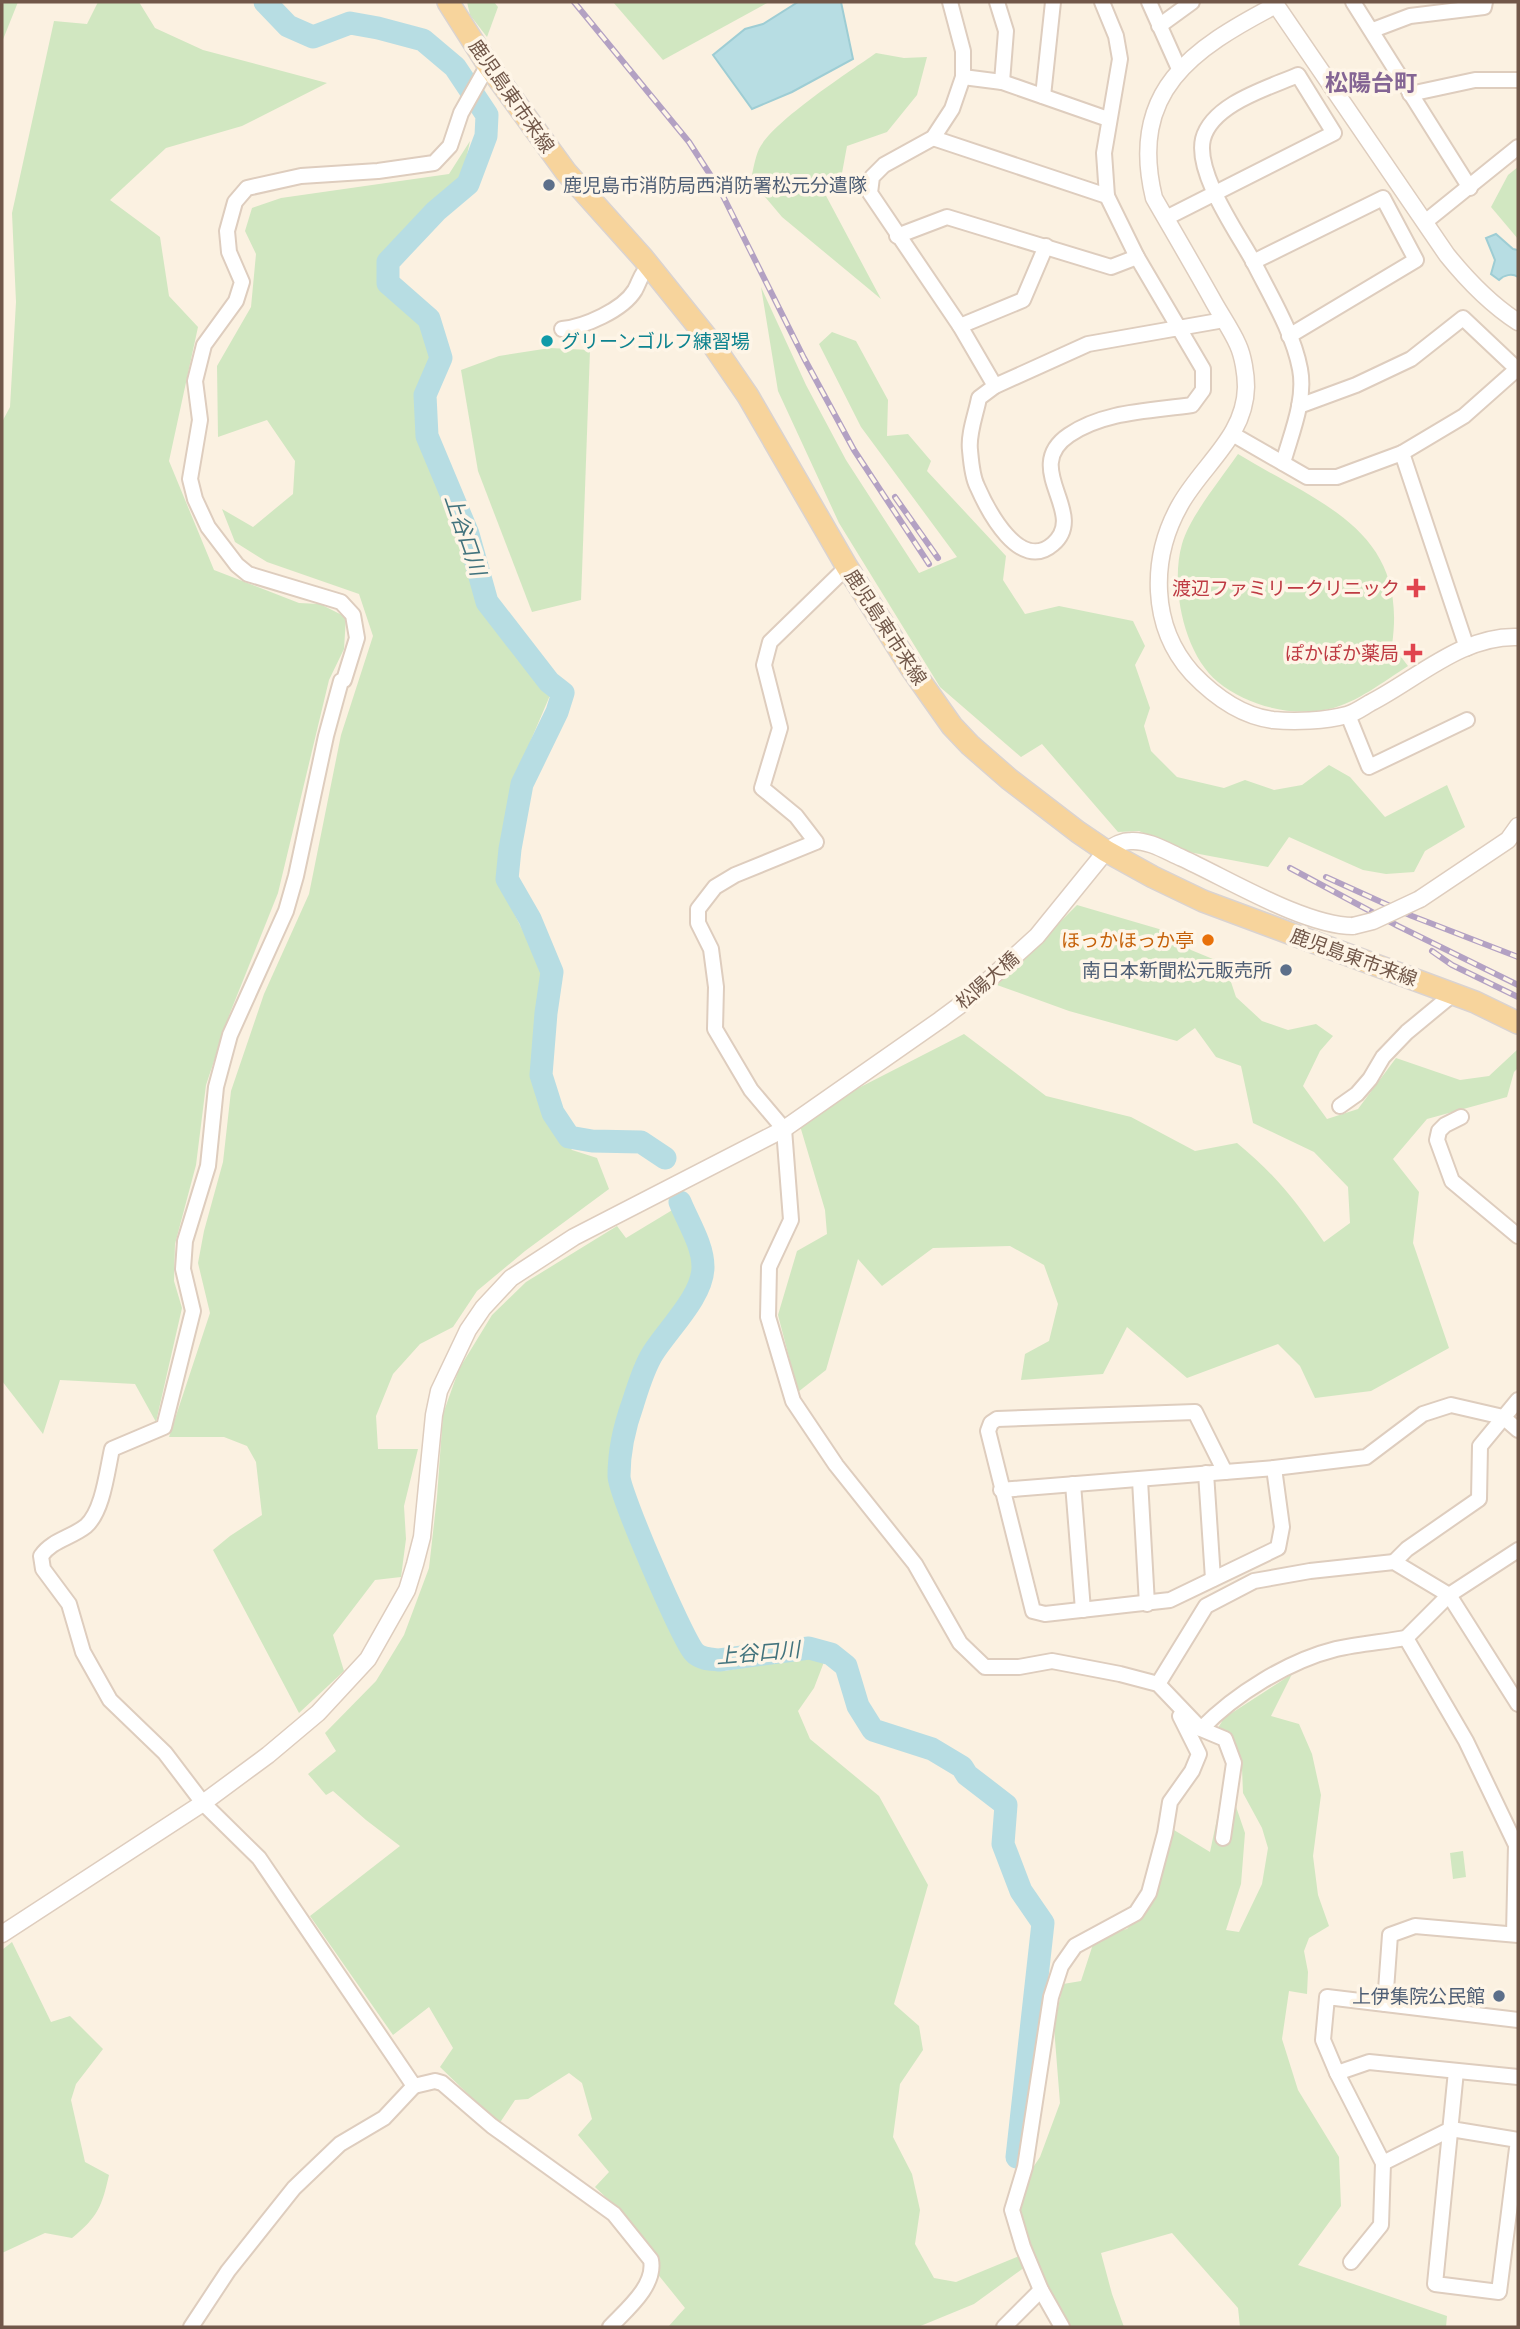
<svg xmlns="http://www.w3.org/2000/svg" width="1520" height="2329" font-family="'Source Sans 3','Noto Sans JP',sans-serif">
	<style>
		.green { fill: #d1e7c1 }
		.water { fill: #b7dde3; stroke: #9ecdd4; stroke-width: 2 }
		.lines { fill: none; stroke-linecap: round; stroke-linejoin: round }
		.river { stroke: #b7dde3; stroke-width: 23 }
		.minor-casing { stroke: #decdbe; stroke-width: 18 }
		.tertiary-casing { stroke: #decdbe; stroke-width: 19 }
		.primary-casing { stroke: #dad3d0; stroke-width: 24 }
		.minor { stroke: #fff; stroke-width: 14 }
		.tertiary { stroke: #fff; stroke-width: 16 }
		.primary { stroke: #f7d49c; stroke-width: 21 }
		.rail-casing { stroke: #b3a1c3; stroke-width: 6 }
		.rail { stroke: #fef5e7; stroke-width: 3.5; stroke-dasharray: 10; stroke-linecap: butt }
		.tertiary-bridge-casing { stroke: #decdbe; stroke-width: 19; stroke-linecap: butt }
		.tertiary-bridge { stroke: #fff; stroke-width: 16 }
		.service-dot { fill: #5c6f8a; stroke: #fef5e7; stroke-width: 2.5 }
		.culture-dot { fill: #0f9aa8; stroke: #fef5e7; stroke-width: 2.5 }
		.health-dot { fill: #e0444e; stroke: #fef5e7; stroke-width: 2.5 }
		.food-dot { fill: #e8710a; stroke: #fef5e7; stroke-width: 2.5 }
		.labels { text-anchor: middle; stroke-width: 7; stroke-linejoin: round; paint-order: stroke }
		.street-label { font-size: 19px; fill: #715749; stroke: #fef5e7 }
		.service-label { font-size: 19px; fill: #4e5e75; stroke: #fef5e7; text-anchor: end }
		.culture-label { font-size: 19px; fill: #0d838f; stroke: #fef5e7; text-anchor: start }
		.health-label { font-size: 19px; fill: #be3a42; stroke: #fef5e7; text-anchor: end }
		.food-label { font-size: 19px; fill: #c56008; stroke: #fef5e7; text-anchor: end }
		.water-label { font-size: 21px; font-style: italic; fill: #42737d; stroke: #fef5e7 }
		.quarter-label { font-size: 23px; font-weight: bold; fill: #846594; stroke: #fef5e7 }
	</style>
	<rect width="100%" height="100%" fill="#fbf1e1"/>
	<g class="green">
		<path d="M 2,2 L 18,2 L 2,42 Z"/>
		<path d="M 98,2 L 139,2 L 155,28 L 203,50 L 327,83 L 242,126 L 166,148 L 110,200 L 160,237 L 169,296 L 198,327 L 169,461 L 214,570 L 299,603 L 320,604 L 346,617 L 344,649 L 329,680 L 278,893 L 230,1013 L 206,1085 L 196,1165 L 175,1244 L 174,1281 L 182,1308 L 156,1422 L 135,1384 L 60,1380 L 43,1434 L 2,1381 L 2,422 L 10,407 L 16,302 L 12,213 L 54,21 L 87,24 Z"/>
		<path d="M 467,2 L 494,2 L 498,7 L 487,37 L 470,15 Z"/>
		<path d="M 613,2 L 769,2 L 663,60 Z"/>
		<path d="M 876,53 L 904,58 L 927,57 L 917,95 L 887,132 L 847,146 L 842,173 L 824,192 L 881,299 L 782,217 L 751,180 C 753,170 755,158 759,149 C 773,121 849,72 876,53 Z"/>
		<path d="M 470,141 L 462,178 L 380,260 L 381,284 L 423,322 L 432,353 L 418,395 L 418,440 L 461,541 L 483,613 L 551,693 L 514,780 L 498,882 L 544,972 L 534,1070 L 542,1112 L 572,1150 L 597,1158 L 609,1189 L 525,1251 L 477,1291 L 453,1327 L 420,1344 L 393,1374 L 376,1416 L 378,1449 L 418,1449 L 404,1506 L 406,1539 L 401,1577 L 375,1580 L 333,1635 L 344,1671 L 299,1713 L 213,1550 L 230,1536 L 262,1515 L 256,1462 L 247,1446 L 224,1437 L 169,1437 L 210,1313 L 198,1263 L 204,1231 L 223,1162 L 231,1091 L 264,994 L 309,894 L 341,735 L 373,636 L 359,594 L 267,562 L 235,542 L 222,509 L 253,527 L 293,494 L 295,461 L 267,420 L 218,437 L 217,366 L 251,307 L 256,254 L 245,231 L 252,208 L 281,198 L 449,174 Z"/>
		<path d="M 1518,167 L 1518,239 L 1491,207 L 1508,175 Z"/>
		<path d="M 761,287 L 806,385 L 846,460 L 919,573 L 957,557 L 861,427 L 819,344 L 832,332 L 856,341 L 888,400 L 887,436 L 908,434 L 931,461 L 927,471 L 1006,556 L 1003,580 L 1025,614 L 1059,606 L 1133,621 L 1145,646 L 1135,665 L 1150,708 L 1144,726 L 1151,751 L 1177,777 L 1224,788 L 1245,780 L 1274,790 L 1302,785 L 1329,765 L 1350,777 L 1385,817 L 1447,785 L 1465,827 L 1425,851 L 1414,872 L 1386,874 L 1363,870 L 1289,837 L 1268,867 L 1178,850 L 1139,831 L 1118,832 L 1042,744 L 1021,757 L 940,687 L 839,523 L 778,391 Z"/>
		<path d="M 550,348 L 590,350 L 581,600 L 532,612 L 478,471 L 461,370 L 499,356 Z"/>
		<path d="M 1238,454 C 1319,504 1409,529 1392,645 L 1408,666 C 1384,681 1357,703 1329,709 C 1292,717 1247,706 1218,682 C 1184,654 1170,586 1182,544 C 1190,516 1221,479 1238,454 Z"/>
		<path d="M 1077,905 L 1159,929 L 1191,950 L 1225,964 L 1236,997 L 1262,1021 L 1288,1030 L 1316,1024 L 1333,1036 L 1320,1051 L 1303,1086 L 1327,1119 L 1358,1109 L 1396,1058 L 1460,1080 L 1489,1076 L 1518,1049 L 1518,1068 L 1514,1072 L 1507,1097 L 1427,1119 L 1393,1159 L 1419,1192 L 1413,1243 L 1449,1348 L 1371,1391 L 1315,1398 L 1300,1366 L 1278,1344 L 1187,1378 L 1127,1327 L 1103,1374 L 1021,1380 L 1025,1354 L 1049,1341 L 1058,1304 L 1044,1265 L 1010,1246 L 933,1248 L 882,1286 L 858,1259 L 826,1370 L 798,1392 L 778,1315 L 797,1251 L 827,1234 L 825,1210 L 798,1119 L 964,1034 L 1046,1096 L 1131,1117 L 1195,1151 L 1237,1143 C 1275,1174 1296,1201 1324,1242 L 1350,1223 L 1348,1187 L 1314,1152 L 1253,1123 L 1241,1066 L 1216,1057 L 1195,1028 L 1177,1041 L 1069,1011 L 997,985 Z"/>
		<path d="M 674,1209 L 691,1243 L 698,1265 L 692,1286 L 647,1352 L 627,1398 L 612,1457 L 615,1491 L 684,1652 L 699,1666 L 725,1671 L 806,1655 L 824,1662 L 814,1688 L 798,1711 L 810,1739 L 879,1796 L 928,1885 L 894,2004 L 919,2026 L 923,2050 L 900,2084 L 893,2137 L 912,2174 L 920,2210 L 915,2244 L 934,2278 L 956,2282 L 1019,2256 L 1025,2267 L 974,2304 L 918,2327 L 668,2327 L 685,2308 L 656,2272 L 618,2209 L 595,2187 L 609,2172 L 578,2135 L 592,2119 L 582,2083 L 569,2073 L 528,2099 L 515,2100 L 499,2124 L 440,2067 L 453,2048 L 429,2007 L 393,2035 L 310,1916 L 400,1846 L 366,1820 L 333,1791 L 326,1795 L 308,1774 L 336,1751 L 325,1733 L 376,1681 L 404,1635 L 429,1568 L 437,1497 L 443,1414 L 459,1369 L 492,1315 L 526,1282 L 617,1226 L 626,1238 Z"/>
		<path d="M 1292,1674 L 1271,1716 L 1299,1724 L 1312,1754 L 1321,1795 L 1313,1856 L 1318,1895 L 1329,1926 L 1309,1938 L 1304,1951 L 1308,1972 L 1307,1994 L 1289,1991 L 1282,2039 L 1298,2090 L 1339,2157 L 1341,2206 L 1298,2265 L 1447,2316 L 1446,2327 L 1240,2327 L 1238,2308 L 1172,2233 L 1101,2253 L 1112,2294 L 1124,2327 L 1070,2327 L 1039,2270 L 1019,2208 L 1022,2184 L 1040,2157 L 1060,2103 L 1054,2027 L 1063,1984 L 1081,1981 L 1096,1935 L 1127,1929 L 1151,1901 L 1174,1830 L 1210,1852 L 1222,1795 L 1231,1792 L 1245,1833 L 1241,1884 L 1226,1930 L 1239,1932 L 1262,1884 L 1268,1848 L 1262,1828 L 1243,1793 L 1242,1768 L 1231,1750 L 1215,1733 L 1224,1718 Z"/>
		<path d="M 1463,1851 L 1466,1877 L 1453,1879 L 1450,1853 Z"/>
		<path d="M 12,1942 L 51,2022 L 70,2016 L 103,2049 L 76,2084 L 71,2100 L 85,2162 L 109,2175 C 102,2206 98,2217 72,2238 L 45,2233 L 2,2253 L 2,1950 Z"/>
	</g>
	<g class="water">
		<path d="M 798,2 L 841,2 L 853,59 L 792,92 L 752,109 L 713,55 L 745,29 L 763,24 Z"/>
		<path d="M 1496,234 L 1513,249 L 1518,250 L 1518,277 C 1512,273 1504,275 1499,280 L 1491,274 L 1495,260 L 1486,238 Z"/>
	</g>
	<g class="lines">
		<g class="river">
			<path d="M 265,2 L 288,26 L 313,37 L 350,23 L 378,28 L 423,40 L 455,67 L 487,115 L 486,136 L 468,184 L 436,211 L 388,262 L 388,283 L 429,319 L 441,358 L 425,395 L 427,436 L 468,534 L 487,602 L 549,682 L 563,693 L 557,712 L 522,784 L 510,849 L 507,879 L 530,919 L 552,972 L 546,1013 L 541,1075 L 553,1113 L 569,1137 L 592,1141 L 641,1142 L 665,1158"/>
			<path d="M 680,1202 C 688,1222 703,1245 703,1267 C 703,1296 668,1329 653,1353 C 644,1367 638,1387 633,1403 C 625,1425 619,1452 619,1476 C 619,1493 682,1638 694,1652 C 700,1659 710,1659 719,1660 L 809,1648 L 831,1654 L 846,1666 L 858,1706 L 873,1730 L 932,1749 L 962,1767 L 967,1775 L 1006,1805 L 1003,1844 L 1021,1891 L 1043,1923 L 1017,2157"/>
		</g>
		<g class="minor-casing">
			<g id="minor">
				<path d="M 950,2 L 963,51 L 963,77 L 952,109 L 933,138 L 884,165 L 872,177 L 870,193 L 960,326 L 995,386"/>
				<path d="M 997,2 L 1006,31 L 1002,82"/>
				<path d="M 1102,2 L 1116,36 L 1120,59 L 1104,153 L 1107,196 L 1137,257 L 1203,369 L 1203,390 L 1192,405 C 1151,411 1104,411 1069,435 C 1020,468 1089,513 1053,544 C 1020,573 988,511 977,486 C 972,476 971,461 970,450 C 968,434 976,414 979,398 L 995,386 L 1088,344 L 1224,320"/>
				<path d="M 1149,2 L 1179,69"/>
				<path d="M 1353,2 L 1470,188"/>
				<path d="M 1159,26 L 1192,2"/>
				<path d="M 1373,30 L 1410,16 L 1484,7 L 1485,2"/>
				<path d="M 963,77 L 1002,82 L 1108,119"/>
				<path d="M 1410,94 L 1475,80 L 1518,80"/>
				<path d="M 1043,96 L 1053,2"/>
				<path d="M 933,138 L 1107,196"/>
				<path d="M 1166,218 L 1334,133 L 1298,75 C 1268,88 1212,104 1203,139 C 1195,173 1237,232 1253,261 C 1270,295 1293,332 1300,369 C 1306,400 1291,434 1283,463"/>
				<path d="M 1425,222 L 1518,147"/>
				<path d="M 897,236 L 947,217 L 1111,267 L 1137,257"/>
				<path d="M 1253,262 L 1383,198 L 1416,260 L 1289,336"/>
				<path d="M 960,326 L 1023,300 L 1046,246"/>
				<path d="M 562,329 C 584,327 623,310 635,290 C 640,281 641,273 649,266"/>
				<path d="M 1299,406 L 1356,385 L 1411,359 L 1463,318 L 1517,369 L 1464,416 L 1402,453"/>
				<path d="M 1234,435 L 1307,477 L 1337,477 L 1402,453 L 1467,648"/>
				<path d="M 847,567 L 770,642 L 764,665 L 780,728 L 762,788 L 796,816 L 816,842 L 735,875 L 715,887 L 698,909 L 698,923 L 711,949 L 716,987 L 715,1029 L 751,1090 L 784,1129 L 791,1220 L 769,1267 L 768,1317 L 793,1401 L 836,1465 L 915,1564 L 960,1643 L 985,1667 L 1019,1667 L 1052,1661 L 1120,1674 L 1158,1684 L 1201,1729 L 1225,1739 L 1234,1763 L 1223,1838"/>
				<path d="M 1348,715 L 1369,767 L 1467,720"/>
				<path d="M 1340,1106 L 1357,1094 L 1370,1079 L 1383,1057 L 1407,1032 L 1453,994"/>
				<path d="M 1461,1117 L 1445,1125 L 1439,1131 L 1437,1140 L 1452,1181 L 1518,1236"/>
				<path d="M 1225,1472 L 1195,1412 L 997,1419 L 991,1423 L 988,1431 L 1033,1611 L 1045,1614 L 1170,1600 L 1278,1548 L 1282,1527 L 1274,1468"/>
				<path d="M 1206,1473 L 1213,1579"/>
				<path d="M 1140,1480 L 1147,1604"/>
				<path d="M 1073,1484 L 1083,1610"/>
				<path d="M 1001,1490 L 1274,1468 L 1366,1457 L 1423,1414 L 1451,1405 L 1503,1417 L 1518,1430"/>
				<path d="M 1394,1562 L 1407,1549 L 1479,1499 L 1480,1446 L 1518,1400"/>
				<path d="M 1158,1684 L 1206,1606 L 1254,1581 L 1310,1571 L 1394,1562 L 1449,1595 L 1518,1704"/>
				<path d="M 1201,1729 C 1235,1694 1288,1661 1336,1649 C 1358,1644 1383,1642 1406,1638"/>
				<path d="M 1514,1934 L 1516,1845 L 1466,1741 L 1406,1638 L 1449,1595 L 1518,1550"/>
				<path d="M 1385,2004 L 1390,1935 L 1415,1926 L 1518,1935"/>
				<path d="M 1337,2073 L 1369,2062 L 1518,2077"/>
				<path d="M 414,2086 L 435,2081 L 442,2083 L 492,2126 L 614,2214 L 651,2260 C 656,2286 626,2310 610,2327"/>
				<path d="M 1383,2163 L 1451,2129 L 1518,2140 L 1499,2292 L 1435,2284 L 1456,2071"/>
				<path d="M 1351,2262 L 1381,2225 L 1383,2163 L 1337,2073 L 1323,2040 L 1327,1997 L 1518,2020"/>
				<path d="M 191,2327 L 228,2271 L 294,2188 L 340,2144 L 384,2118 L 414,2086 L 259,1858 L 203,1803 L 165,1753 L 110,1700 L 83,1652 L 69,1604 L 43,1569 L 41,1556 C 52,1540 71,1538 86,1526 C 103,1511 107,1471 112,1449 L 164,1427 L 193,1311 L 183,1269 L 185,1241 L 208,1166 L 216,1087 L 230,1035 L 286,911 L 296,876 L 326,736 L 341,681 L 344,680 L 357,638 L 353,615 L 341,602 L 248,574 L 237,565 L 208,527 L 195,499 L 190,479 L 200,420 L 195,381 L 204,345 L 236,301 L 242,282 L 229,252 L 227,231 L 235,202 L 247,188 L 301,176 L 378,171 L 434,163 L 450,146 L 461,113 L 488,65"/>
				<path d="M 1004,2327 L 1041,2290"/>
				<path d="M 1062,2327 L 1041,2290 L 1023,2247 L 1012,2210 L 1025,2167 L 1051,1997 L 1061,1966 L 1075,1946 L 1136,1913 L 1149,1893 L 1165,1833 L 1170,1802 L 1192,1771 L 1199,1754 L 1180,1716"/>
			</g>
		</g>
		<g class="tertiary-casing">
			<g id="tertiary">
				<path d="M 1518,322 C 1490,304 1468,281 1447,255 L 1276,5 C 1192,49 1128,91 1154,198 C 1173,231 1193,265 1212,299 C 1220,314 1231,329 1238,345 C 1243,356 1246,374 1246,387 C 1245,437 1203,464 1180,505 C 1150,558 1150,626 1192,673 C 1213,695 1241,716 1273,720 C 1295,722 1325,721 1347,715 C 1355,713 1363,707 1370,703 C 1417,679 1462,635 1518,637"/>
				<path d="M 1420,899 L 1508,840 L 1518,826"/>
				<path d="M 2,1934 L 203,1803 L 268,1755 L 318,1713 L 368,1659 L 407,1590 L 415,1564 L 422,1537 L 434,1415 L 439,1391 L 468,1330 L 483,1308 L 511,1278 L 574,1237 L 784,1129 L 940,1020 L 963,1003 L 1037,936 L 1106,851 C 1114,846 1121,841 1131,841 C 1149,840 1166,851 1182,858 C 1228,879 1305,926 1353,926"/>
			</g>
		</g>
		<g class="primary-casing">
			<path id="primary" d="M 448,2 L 488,65 L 566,172 L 643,258 L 713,345 L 748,396 L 847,567 L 911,668 L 952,726 L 970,745 L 1009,779 L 1078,832 L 1106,851 L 1153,877 L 1203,901 L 1475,1002 L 1518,1023"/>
		</g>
		<use href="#minor" class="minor"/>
		<use href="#tertiary" class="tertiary"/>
		<use href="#primary" class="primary"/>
		<g class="rail-casing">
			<g id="rail">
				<path d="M 574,2 L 689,142 L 720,190 L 804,358 L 854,450 L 929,564"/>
				<path d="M 895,497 L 938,558"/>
				<path d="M 1290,868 L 1398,926 L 1518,985"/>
				<path d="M 1326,877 L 1412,916 L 1518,957"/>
				<path d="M 1432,951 L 1452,965 L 1518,997"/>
			</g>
		</g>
		<use href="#rail" class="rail"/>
		<g class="tertiary-bridge-casing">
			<path id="tertiary-bridge" d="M 1353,926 L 1373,921 L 1420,899"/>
		</g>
		<use href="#tertiary-bridge" class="tertiary-bridge"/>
	</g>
	<g class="service-dot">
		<circle cx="549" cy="185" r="7"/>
		<circle cx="1286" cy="970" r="7"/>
		<circle cx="1499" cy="1996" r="7"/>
	</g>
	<circle class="culture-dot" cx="547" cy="341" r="7"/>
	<g class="health-dot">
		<path d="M1412.5 577.5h7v7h7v7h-7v7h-7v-7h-7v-7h7z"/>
		<path d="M1409.5 642.5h7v7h7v7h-7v7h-7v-7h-7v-7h7z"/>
	</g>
	<circle class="food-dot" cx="1208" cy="940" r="7"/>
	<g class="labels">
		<g class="street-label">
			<text transform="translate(512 96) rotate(55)" y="7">鹿児島東市来線</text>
			<text transform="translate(886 627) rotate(57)" y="7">鹿児島東市来線</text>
			<text transform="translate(1354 957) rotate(20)" y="7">鹿児島東市来線</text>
			<text transform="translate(987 980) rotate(-41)" y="7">松陽大橋</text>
		</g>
		<g class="service-label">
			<text x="563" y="192" text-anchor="start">鹿児島市消防局西消防署松元分遣隊</text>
			<text x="1272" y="977">南日本新聞松元販売所</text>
			<text x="1485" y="2003">上伊集院公民館</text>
		</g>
		<g class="culture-label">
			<text x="561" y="348">グリーンゴルフ練習場</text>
		</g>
		<g class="health-label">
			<text x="1400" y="595">渡辺ファミリークリニック</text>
			<text x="1399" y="660">ぽかぽか薬局</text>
		</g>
		<g class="food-label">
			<text x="1194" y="947">ほっかほっか亭</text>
		</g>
		<g class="water-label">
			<text transform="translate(465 535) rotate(71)" y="7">上谷口川</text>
			<text transform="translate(758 1653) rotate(-5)" y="7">上谷口川</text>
		</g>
		<g class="quarter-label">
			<text x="1371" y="91">松陽台町</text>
		</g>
	</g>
	<rect width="1520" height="2329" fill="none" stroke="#715749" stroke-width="7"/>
</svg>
